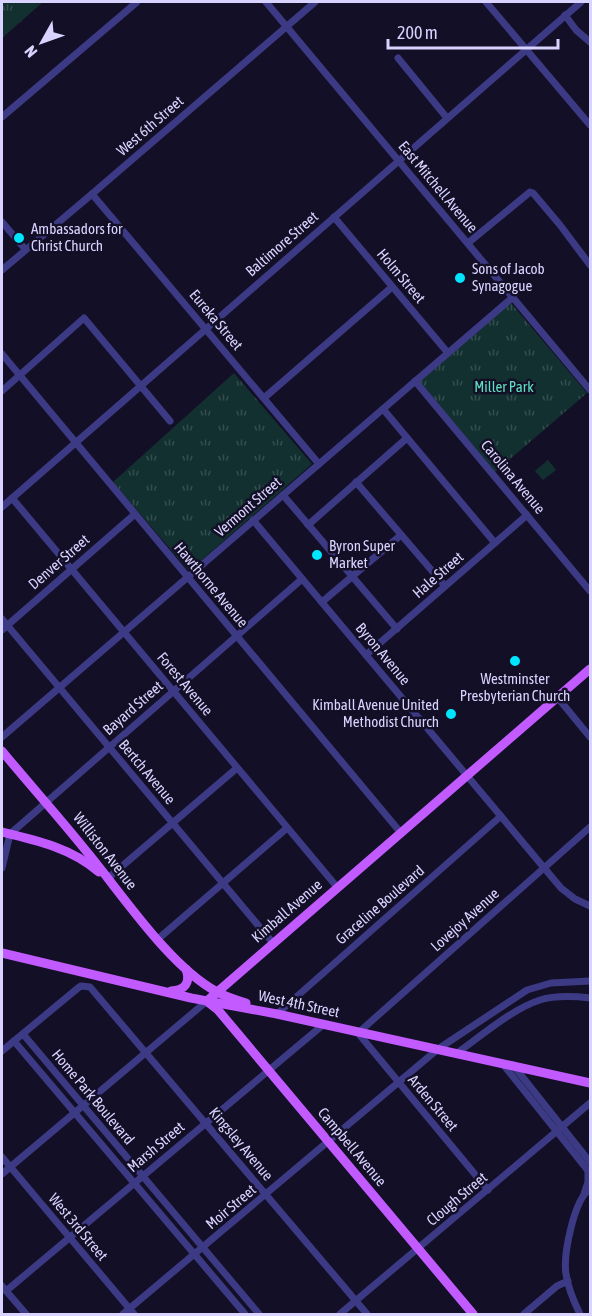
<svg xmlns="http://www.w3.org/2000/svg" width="592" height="1316" font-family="'Asap Condensed',sans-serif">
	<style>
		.grass { fill: url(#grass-tufts) }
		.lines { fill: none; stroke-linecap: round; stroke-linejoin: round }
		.minor { stroke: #3d3a85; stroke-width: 7 }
		.major { stroke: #c25bff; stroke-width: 9 }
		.poi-dot { fill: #00e5ff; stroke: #130f26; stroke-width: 2 }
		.labels { text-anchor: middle; stroke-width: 5; stroke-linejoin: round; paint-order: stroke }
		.street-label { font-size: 15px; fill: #d9d4ff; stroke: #130f26 }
		.poi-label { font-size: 15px; fill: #d9d4ff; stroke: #130f26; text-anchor: start }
		.park-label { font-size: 15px; fill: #5fe0c0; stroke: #130f26 }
	</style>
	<defs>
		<pattern id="grass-tufts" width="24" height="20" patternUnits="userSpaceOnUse" patternTransform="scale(1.5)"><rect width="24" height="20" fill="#12302f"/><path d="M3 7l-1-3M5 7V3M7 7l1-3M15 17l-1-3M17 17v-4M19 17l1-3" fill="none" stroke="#344d4e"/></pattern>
	</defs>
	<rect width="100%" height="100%" fill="#130f26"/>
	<g class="grass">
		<path d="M 2,2 L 43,2 L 2,38 Z"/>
		<path d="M 511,303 L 587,393 L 495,472 L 419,381 Z"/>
		<path d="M 234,373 L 312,464 L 189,571 L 113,482 Z"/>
		<path d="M 548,460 L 556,470 L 543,480 L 535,471 Z"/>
	</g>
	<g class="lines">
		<g class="minor">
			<path d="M 266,2 L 590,390"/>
			<path d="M 486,2 L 590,125"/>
			<path d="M 565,15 L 576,30 L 590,42"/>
			<path d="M 398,58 L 447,118"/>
			<path d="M 2,117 L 137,2"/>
			<path d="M 92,194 L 319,464"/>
			<path d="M 334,217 L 448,353"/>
			<path d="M 2,222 L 25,249"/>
			<path d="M 468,243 L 530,192 L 533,193 L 560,225 L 590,265"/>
			<path d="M 2,270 L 92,194 L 315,2"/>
			<path d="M 2,354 L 401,833"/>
			<path d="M 415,381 L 590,591"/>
			<path d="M 2,391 L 84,318 L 170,421"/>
			<path d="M 264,398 L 392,287"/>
			<path d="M 383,409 L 495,543"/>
			<path d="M 356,482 L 445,586"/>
			<path d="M 283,495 L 397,629"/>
			<path d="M 12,498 L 337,887"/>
			<path d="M 2,507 L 581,2"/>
			<path d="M 253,520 L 561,888 L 575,899 L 590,906"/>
			<path d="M 308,525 L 407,438"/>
			<path d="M 322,602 L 401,535"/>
			<path d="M 2,619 L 273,943"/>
			<path d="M 2,630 L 135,514"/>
			<path d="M 366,655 L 527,515"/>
			<path d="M 558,698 L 590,737"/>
			<path d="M 2,737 L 513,297"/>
			<path d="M 2,868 L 10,834 L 302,579"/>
			<path d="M 107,879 L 237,768"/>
			<path d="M 158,939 L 287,828"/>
			<path d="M 277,1014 L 501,816"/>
			<path d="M 23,1034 L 259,1314"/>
			<path d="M 14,1041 L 245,1314"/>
			<path d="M 2,1051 L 78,988 L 81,986 L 90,987 L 367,1314"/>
			<path d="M 457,1053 C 481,1036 512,1009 540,1000 C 556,995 573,996 590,998"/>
			<path d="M 502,1063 L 590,1173"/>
			<path d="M 513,1065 L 590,1162"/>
			<path d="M 2,1157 L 134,1314"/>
			<path d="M 2,1174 L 207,1001"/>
			<path d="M 488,1190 L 358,1033 L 590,827"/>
			<path d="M 584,1194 L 588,1182 L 588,1170"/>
			<path d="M 2,1286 L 26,1314"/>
			<path d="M 6,1291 L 324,1024"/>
			<path d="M 123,1314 L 438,1049 L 527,990 L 551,983 L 590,981"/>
			<path d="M 340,1314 L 590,1103"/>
			<path d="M 524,1314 L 557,1286 L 568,1281"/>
			<path d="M 580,1314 C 574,1302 568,1288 566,1274 C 563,1255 574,1199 590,1189"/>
		</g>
		<g class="major">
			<path d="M 2,751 C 30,785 59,817 87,852 C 122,894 169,966 217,992 C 226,997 236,1000 246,1003"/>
			<path d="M 2,832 C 36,840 71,848 99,872"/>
			<path d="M 2,953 L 191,998 L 277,1014 L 590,1083"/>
			<path d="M 171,991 C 185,990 191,983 186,969"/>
			<path d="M 207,1001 L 590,669"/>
			<path d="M 209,1003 L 218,1010 L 473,1314"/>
		</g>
	</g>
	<g class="poi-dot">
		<circle cx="19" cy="238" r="6"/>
		<circle cx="460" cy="278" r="6"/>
		<circle cx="317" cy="555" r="6"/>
		<circle cx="515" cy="661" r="6"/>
		<circle cx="451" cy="714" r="6"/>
	</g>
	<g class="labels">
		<g class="street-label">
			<text transform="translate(150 126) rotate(-41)" y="5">West 6th Street</text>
			<text transform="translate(438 187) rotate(50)" y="5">East Mitchell Avenue</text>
			<text transform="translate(282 244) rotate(-41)" y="5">Baltimore Street</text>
			<text transform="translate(401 276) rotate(50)" y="5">Holm Street</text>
			<text transform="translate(216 320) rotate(50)" y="5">Eureka Street</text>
			<text transform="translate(513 477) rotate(50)" y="5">Carolina Avenue</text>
			<text transform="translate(248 507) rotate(-41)" y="5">Vermont Street</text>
			<text transform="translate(59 562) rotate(-41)" y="5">Denver Street</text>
			<text transform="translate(438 575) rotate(-41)" y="5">Hale Street</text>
			<text transform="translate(211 585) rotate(50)" y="5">Hawthorne Avenue</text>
			<text transform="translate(383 654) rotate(50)" y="5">Byron Avenue</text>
			<text transform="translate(185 684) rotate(50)" y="5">Forest Avenue</text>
			<text transform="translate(133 708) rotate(-41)" y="5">Bayard Street</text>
			<text transform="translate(147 772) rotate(50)" y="5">Bertch Avenue</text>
			<text transform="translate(105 851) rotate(52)" y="5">Williston Avenue</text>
			<text transform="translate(380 905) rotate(-41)" y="5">Graceline Boulevard</text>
			<text transform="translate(287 911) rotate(-41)" y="5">Kimball Avenue</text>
			<text transform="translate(465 920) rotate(-42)" y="5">Lovejoy Avenue</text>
			<text transform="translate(299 1004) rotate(12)" y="5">West 4th Street</text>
			<text transform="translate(93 1097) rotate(50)" y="5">Home Park Boulevard</text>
			<text transform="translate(433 1103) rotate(50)" y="5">Arden Street</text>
			<text transform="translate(241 1144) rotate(50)" y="5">Kingsley Avenue</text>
			<text transform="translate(156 1147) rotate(-40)" y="5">Marsh Street</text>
			<text transform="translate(352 1147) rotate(50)" y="5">Campbell Avenue</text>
			<text transform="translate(457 1199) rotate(-40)" y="5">Clough Street</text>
			<text transform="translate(231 1207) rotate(-40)" y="5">Moir Street</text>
			<text transform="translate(78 1227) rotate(50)" y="5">West 3rd Street</text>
		</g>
		<g class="poi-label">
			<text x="31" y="234">Ambassadors for<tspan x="31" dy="17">Christ Church</tspan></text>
			<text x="472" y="274">Sons of Jacob<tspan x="472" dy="17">Synagogue</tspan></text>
			<text x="329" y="551">Byron Super<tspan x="329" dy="17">Market</tspan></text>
			<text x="515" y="684" text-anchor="middle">Westminster<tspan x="515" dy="17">Presbyterian Church</tspan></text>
			<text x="439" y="710" text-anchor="end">Kimball Avenue United<tspan x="439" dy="17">Methodist Church</tspan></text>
		</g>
		<g class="park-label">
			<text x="504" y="392">Miller Park</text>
		</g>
	</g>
	<rect width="592" height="1316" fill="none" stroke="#d9d4ff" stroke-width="6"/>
	<g transform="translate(42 42) rotate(230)" stroke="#130f26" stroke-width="4.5" paint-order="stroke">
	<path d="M0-4.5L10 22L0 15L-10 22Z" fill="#d9d4ff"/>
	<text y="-9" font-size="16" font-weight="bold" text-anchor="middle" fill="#d9d4ff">N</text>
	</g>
	<path d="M388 39v9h170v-9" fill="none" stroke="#d9d4ff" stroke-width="3"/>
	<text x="397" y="39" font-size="18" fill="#d9d4ff" stroke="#130f26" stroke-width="4.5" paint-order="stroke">200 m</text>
</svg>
